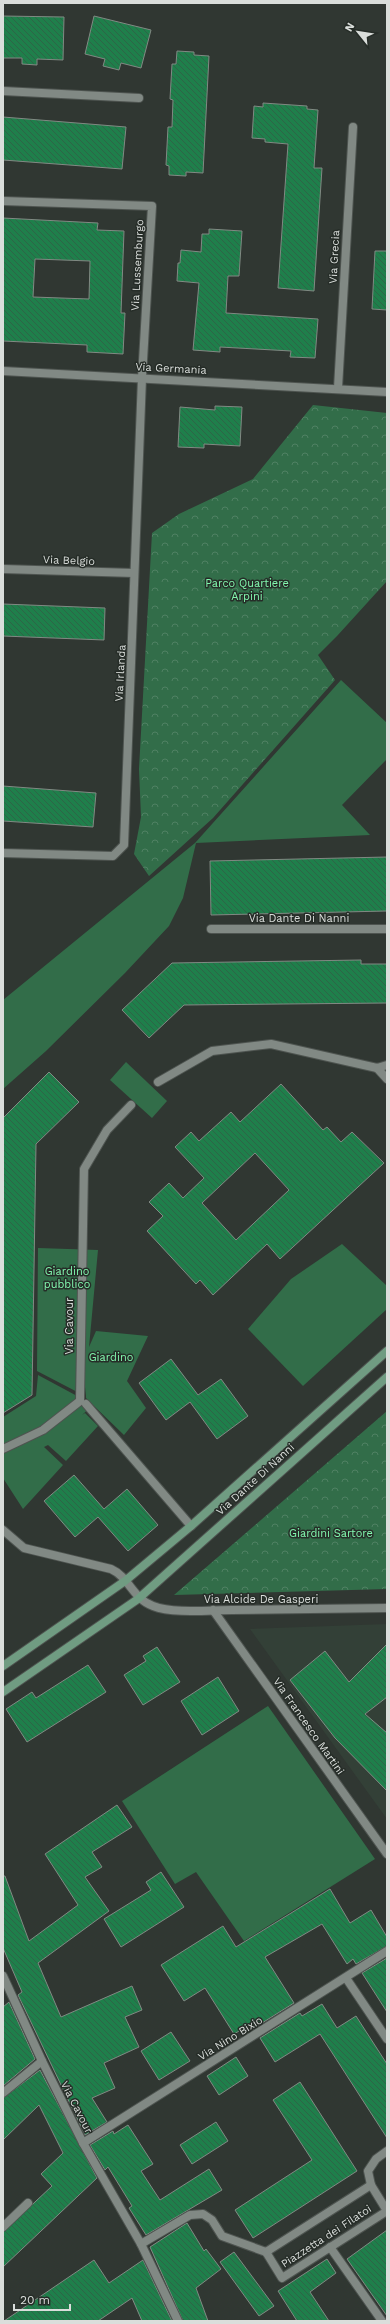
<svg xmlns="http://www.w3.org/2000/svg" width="390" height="2324" font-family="'Work Sans',sans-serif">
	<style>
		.built { fill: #334037 }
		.green { fill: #326d49 }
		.park { fill: url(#park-crowns) }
		.building { fill: url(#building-back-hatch); stroke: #818983; fill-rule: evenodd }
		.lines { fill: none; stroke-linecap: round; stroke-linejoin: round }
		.street-casing { stroke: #4e5450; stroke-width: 10 }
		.secondary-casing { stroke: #4e5450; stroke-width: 10 }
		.street { stroke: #818984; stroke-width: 8 }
		.secondary { stroke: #709c82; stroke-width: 8 }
		.labels { text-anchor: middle; stroke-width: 3; stroke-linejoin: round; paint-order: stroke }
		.street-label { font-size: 11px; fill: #dadedb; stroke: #262d28 }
		.park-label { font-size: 11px; fill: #82f8ae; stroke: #262d28 }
	</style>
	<defs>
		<pattern id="park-crowns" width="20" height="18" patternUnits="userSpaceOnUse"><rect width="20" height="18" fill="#326d49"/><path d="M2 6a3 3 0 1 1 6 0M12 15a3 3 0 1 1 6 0" fill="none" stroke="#4f8163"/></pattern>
		<pattern id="building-back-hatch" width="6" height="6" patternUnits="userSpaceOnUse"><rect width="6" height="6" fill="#1f7f4b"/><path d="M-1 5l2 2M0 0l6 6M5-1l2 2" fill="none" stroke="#2e6447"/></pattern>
	</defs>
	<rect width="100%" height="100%" fill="#303732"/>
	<path class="built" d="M 387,1624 L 387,1819 L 250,1629 Z"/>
	<g class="green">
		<path d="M 341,680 L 387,723 L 387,759 L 342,805 L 370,835 L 196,843 L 183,898 L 169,926 L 125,973 L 46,1051 L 3,1089 L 3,1000 L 195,843 Z"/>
		<path d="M 126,1062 L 167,1101 L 152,1118 L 110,1080 Z"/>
		<path d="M 342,1244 L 387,1286 L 387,1309 L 303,1386 L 248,1329 L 291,1279 Z"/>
		<path d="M 38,1248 L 98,1250 L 89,1347 L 96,1331 L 148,1336 L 127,1381 L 146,1408 L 124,1435 L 93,1405 L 82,1415 L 85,1413 L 98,1426 L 66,1461 L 48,1445 L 44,1447 L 63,1465 L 23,1509 L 3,1478 L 3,1417 L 36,1396 L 38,1375 L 92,1404 L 86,1398 L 86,1387 L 85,1396 L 37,1371 Z"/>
		<path d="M 268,1706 L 375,1859 L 244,1941 L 196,1872 L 175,1884 L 122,1801 Z"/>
	</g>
	<g class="park">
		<path d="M 313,405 L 387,413 L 387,581 L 337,636 L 318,655 L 335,680 L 213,818 L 149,876 L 134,854 L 141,817 L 139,769 L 152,533 L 179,514 L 253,479 Z"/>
		<path d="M 387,1411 L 387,1589 L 174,1595 Z"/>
	</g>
	<g class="building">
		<path d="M 3,16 L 64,17 L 63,60 L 37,59 L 37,65 L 22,64 L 22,58 L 3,58 Z"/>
		<path d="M 94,16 L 151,30 L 141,68 L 121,63 L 119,70 L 103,66 L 105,59 L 85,54 Z"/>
		<path d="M 177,51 L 194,52 L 194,55 L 209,56 L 203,173 L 186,172 L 186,176 L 169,175 L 169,166 L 166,165 L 168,127 L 172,127 L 173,100 L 170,99 L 172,64 L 176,64 Z"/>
		<path d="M 263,103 L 307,106 L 307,109 L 318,110 L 314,168 L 322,168 L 314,291 L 278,288 L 288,144 L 265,142 L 265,139 L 252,138 L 254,106 L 263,107 Z"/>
		<path d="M 3,117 L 126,127 L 122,169 L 3,160 Z"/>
		<path d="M 3,218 L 98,223 L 97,230 L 124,231 L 121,313 L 125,313 L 123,354 L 87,352 L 87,345 L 3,341 ZM 35,259 L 90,261 L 89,299 L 33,297 Z"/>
		<path d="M 209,229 L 242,231 L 239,276 L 228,276 L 226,313 L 318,319 L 315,358 L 290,357 L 291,351 L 220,347 L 220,352 L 193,350 L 199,283 L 177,281 L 178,263 L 180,263 L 181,250 L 201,252 L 202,234 L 209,234 Z"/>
		<path d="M 375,251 L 387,251 L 387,310 L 372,309 Z"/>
		<path d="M 215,406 L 242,407 L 240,446 L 204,444 L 204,448 L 178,447 L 180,407 L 215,410 Z"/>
		<path d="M 3,604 L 105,608 L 104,640 L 3,636 Z"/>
		<path d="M 3,786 L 96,793 L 93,827 L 3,821 Z"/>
		<path d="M 387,857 L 387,911 L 211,915 L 210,861 Z"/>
		<path d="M 361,960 L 361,964 L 387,964 L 387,1003 L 184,1005 L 149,1038 L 122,1010 L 172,963 Z"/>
		<path d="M 49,1072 L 79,1102 L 36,1144 L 32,1395 L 3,1413 L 3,1118 Z"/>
		<path d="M 281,1084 L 323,1130 L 327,1127 L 341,1142 L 352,1132 L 384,1163 L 280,1259 L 267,1244 L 213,1295 L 200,1280 L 196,1284 L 147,1231 L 163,1216 L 149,1202 L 169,1183 L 183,1198 L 204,1178 L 175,1147 L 191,1132 L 199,1141 L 231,1112 L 240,1122 ZM 255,1153 L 289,1190 L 236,1240 L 202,1203 Z"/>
		<path d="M 171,1359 L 198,1395 L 221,1379 L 248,1416 L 217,1439 L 190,1402 L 166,1420 L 139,1383 Z"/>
		<path d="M 74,1475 L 104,1509 L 127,1489 L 158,1525 L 128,1551 L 98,1517 L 75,1537 L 44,1501 Z"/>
		<path d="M 387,1644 L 387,1697 L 365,1714 L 387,1733 L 387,1791 L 335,1738 L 290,1680 L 325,1651 L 349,1682 Z"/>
		<path d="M 157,1647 L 180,1682 L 143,1705 L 124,1675 L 146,1661 L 143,1656 Z"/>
		<path d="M 88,1665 L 106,1692 L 27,1742 L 6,1709 L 32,1692 L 36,1698 Z"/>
		<path d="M 218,1677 L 239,1711 L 202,1735 L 181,1701 Z"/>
		<path d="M 117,1805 L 132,1827 L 92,1852 L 102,1867 L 85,1877 L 109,1911 L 38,1963 L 61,2017 L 132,1986 L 142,2010 L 125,2017 L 139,2047 L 104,2063 L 115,2088 L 92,2098 L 107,2122 L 85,2135 L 18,1995 L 22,1992 L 3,1948 L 3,1876 L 5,1876 L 29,1941 L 78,1905 L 45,1854 Z"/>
		<path d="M 161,1872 L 184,1907 L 121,1947 L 104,1919 L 151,1890 L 146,1882 Z"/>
		<path d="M 330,1889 L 350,1923 L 371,1910 L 387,1937 L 387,1946 L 356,1964 L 353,1959 L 347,1964 L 322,1924 L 265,1957 L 294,2003 L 254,2028 L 251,2024 L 234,2034 L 205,1988 L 184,2001 L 161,1965 L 223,1926 L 236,1947 Z"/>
		<path d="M 387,1958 L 387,2012 L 362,1973 Z"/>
		<path d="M 9,2002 L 35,2059 L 3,2086 L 3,2007 Z"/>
		<path d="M 322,2004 L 337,2028 L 356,2016 L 387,2064 L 387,2138 L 320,2034 L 275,2062 L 260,2038 L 300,2013 L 302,2016 Z"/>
		<path d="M 171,2032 L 190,2061 L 159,2080 L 141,2051 Z"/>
		<path d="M 236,2057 L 248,2076 L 219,2095 L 207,2076 Z"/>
		<path d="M 40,2070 L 97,2178 L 3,2267 L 3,2232 L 52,2186 L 41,2174 L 63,2153 L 39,2105 L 3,2140 L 3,2098 Z"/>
		<path d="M 300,2082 L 357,2171 L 253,2238 L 235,2210 L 312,2160 L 273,2100 Z"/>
		<path d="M 216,2122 L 228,2141 L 192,2164 L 180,2145 Z"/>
		<path d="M 128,2125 L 153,2164 L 141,2171 L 160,2200 L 209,2169 L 222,2190 L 146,2235 L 129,2208 L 132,2206 L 108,2167 L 105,2170 L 90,2145 L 113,2131 L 114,2134 Z"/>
		<path d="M 187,2223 L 204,2251 L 206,2249 L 221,2269 L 196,2288 L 208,2321 L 183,2321 L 150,2247 Z"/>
		<path d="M 387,2230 L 387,2316 L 347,2259 Z"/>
		<path d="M 234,2252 L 274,2306 L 259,2316 L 220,2262 Z"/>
		<path d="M 327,2259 L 336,2273 L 310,2292 L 329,2321 L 297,2321 L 278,2291 Z"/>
		<path d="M 94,2260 L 109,2283 L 143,2260 L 172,2321 L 142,2321 L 132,2298 L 98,2321 L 4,2321 Z"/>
	</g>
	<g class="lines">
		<g class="street-casing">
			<g id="street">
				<path d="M 3,91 L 139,98"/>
				<path d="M 3,201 L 152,206 L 142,378 L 124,845 L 113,856 L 3,853"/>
				<path d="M 3,371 L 387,392"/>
				<path d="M 338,388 L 353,127"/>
				<path d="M 3,569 L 134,573"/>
				<path d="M 211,929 L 387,929"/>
				<path d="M 377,1068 L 387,1079"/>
				<path d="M 158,1082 L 212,1051 L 271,1044 L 377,1068 L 387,1065"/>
				<path d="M 86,1404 L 191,1526"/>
				<path d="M 3,1449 L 43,1430 L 80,1401 L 84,1169 L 107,1130 L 131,1105"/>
				<path d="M 3,1530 L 24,1548 L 111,1569 C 129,1577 133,1599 153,1606 C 173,1614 210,1610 232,1610 C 283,1609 335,1609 387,1608"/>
				<path d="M 213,1610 L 387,1854"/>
				<path d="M 3,1976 L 42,2061 L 83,2143 L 141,2244 L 178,2321"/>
				<path d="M 346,1978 L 387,2039"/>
				<path d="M 3,2093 L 42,2061"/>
				<path d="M 83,2143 L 387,1951"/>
				<path d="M 3,2227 L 28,2203"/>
				<path d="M 141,2244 L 190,2215 L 203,2214 L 212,2220 L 222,2236 L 266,2252"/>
				<path d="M 330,2247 L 382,2321"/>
				<path d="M 266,2252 L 282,2278 L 387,2211 L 371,2185 L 368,2171 L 376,2159 L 387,2151"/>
				<path d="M 266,2252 L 371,2185"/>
			</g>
		</g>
		<g class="secondary-casing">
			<g id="secondary">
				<path d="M 3,1666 L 125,1581 L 191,1526 L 387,1351"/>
				<path d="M 3,1692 L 138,1599 L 387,1377"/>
			</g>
		</g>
		<use href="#street" class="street"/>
		<use href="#secondary" class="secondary"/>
	</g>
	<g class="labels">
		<g class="street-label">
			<text transform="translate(334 257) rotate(-87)" y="4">Via Grecia</text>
			<text transform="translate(137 265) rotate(-87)" y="4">Via Lussemburgo</text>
			<text transform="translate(171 368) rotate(3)" y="4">Via Germania</text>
			<text transform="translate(69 560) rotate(2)" y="4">Via Belgio</text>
			<text transform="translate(120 673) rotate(-87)" y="4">Via Irlanda</text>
			<text x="299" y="922">Via Dante Di Nanni</text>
			<text transform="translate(69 1326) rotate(-90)" y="4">Via Cavour</text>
			<text transform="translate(255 1479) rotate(-42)" y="4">Via Dante Di Nanni</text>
			<text x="261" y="1603">Via Alcide De Gasperi</text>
			<text transform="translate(309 1726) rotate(55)" y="4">Via Francesco Martini</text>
			<text transform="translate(230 2038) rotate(-32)" y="4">Via Nino Bixio</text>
			<text transform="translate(77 2107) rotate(63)" y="4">Via Cavour</text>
			<text transform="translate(326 2236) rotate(-33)" y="4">Piazzetta dei Filatoi</text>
		</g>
		<g class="park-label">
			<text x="247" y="587">Parco Quartiere<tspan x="247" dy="13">Arpini</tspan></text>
			<text x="67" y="1275">Giardino<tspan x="67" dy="13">pubblico</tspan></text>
			<text x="111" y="1361">Giardino</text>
			<text x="331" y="1537">Giardini Sartore</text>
		</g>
	</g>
	<rect width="390" height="2324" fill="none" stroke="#dadedb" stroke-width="8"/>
	<g transform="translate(358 32) rotate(300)" stroke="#262d28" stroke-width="3" paint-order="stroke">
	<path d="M0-3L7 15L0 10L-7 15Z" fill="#dadedb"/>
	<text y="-6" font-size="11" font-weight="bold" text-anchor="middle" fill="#dadedb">N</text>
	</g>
	<path d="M14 2304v6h56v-6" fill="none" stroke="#dadedb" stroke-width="2"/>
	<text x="20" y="2304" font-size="12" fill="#dadedb" stroke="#262d28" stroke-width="3" paint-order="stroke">20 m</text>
</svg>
